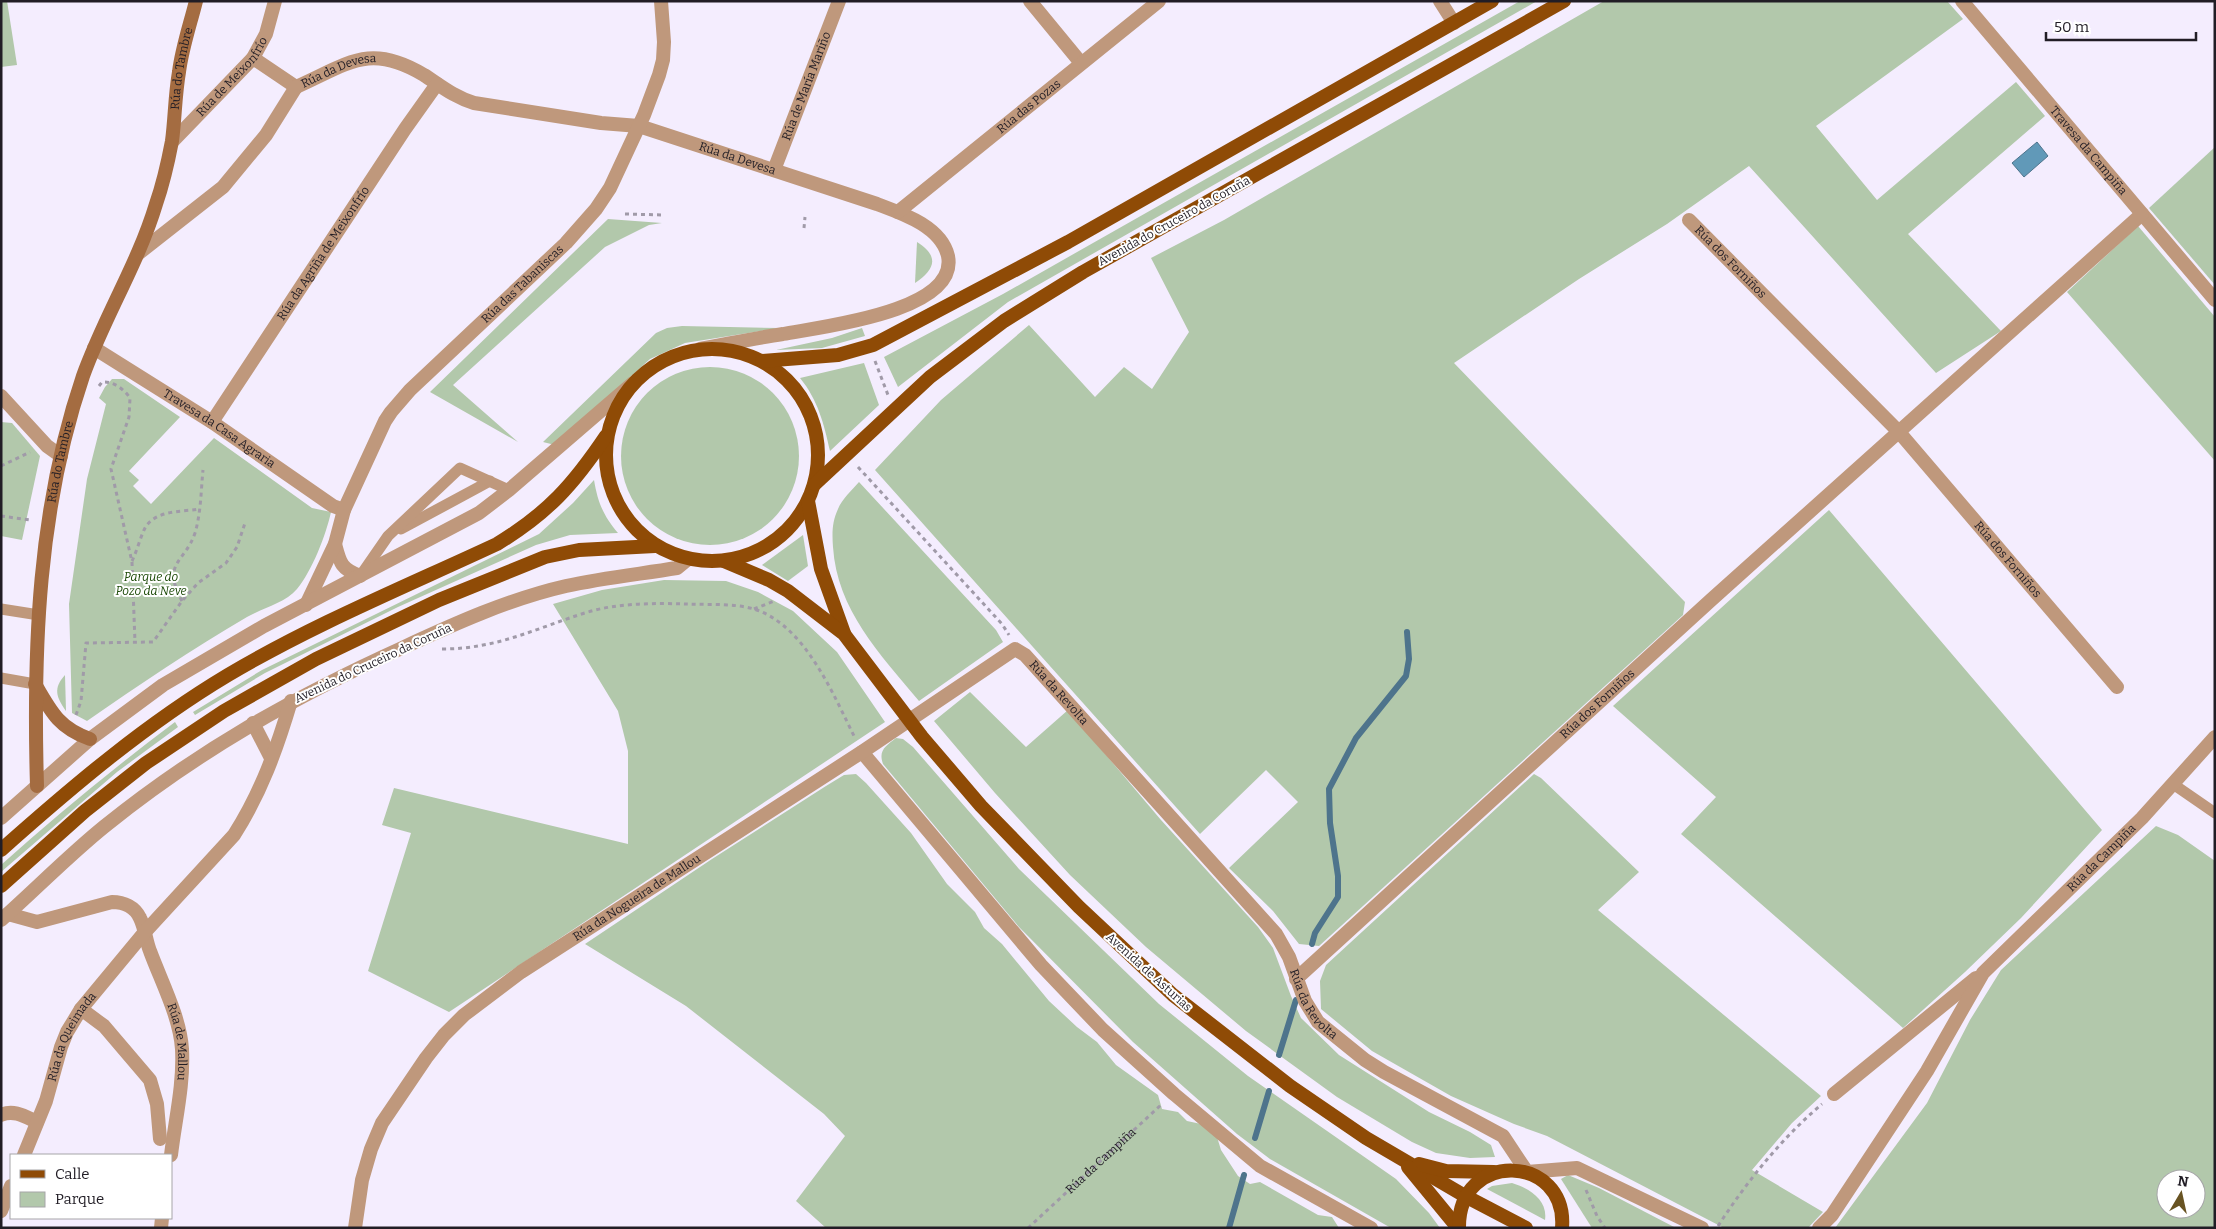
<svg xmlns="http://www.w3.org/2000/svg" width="2216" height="1229" font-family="Bitter,serif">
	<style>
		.green { fill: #b2c8ab; fill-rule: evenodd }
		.water { fill: #6199b8; stroke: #4e748c }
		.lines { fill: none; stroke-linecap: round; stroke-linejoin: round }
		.stream { stroke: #4e748c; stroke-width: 6 }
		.path { stroke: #a09aa8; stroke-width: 3; stroke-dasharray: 4 4; stroke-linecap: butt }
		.service { stroke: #bf987c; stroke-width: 11 }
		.minor { stroke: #bf987c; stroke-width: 14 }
		.secondary { stroke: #a46c41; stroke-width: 14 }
		.primary { stroke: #8f4b06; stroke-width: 14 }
		.labels { text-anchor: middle; stroke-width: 4; stroke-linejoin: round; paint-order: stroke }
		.street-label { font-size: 12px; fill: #211d25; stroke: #fff }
		.park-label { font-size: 12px; font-style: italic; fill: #1c4907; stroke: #fff }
	</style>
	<rect width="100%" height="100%" fill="#f4edfe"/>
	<g class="green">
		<path d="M 1,1 L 7,1 L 17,65 L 1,67 Z"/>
		<path d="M 1520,1 L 1537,1 L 1008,302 L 898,387 L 884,357 L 1003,294 Z"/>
		<path d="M 1604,1 L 1947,1 L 1963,19 L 1816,126 L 1877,200 L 2016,82 L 2045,116 L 1908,234 L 2001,331 L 1936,373 L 1749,166 L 1667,224 L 1579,279 L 1454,363 L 1685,602 L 1683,615 L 1319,946 L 1299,944 L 1273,911 L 1229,868 L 1298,802 L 1266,770 L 1200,834 L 875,470 L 941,400 L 1029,325 L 1095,397 L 1124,367 L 1152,389 L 1189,332 L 1151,258 L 1224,220 Z"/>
		<path d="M 2215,147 L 2215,285 L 2149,208 Z"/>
		<path d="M 608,219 L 662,223 L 649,225 L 605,247 L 453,385 L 518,442 L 430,392 Z"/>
		<path d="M 2138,226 L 2215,317 L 2215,461 L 2067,292 Z"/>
		<path d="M 917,242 C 939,256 936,269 915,283 Z"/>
		<path d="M 682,326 L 780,328 L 685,343 L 650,359 L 555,445 L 543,442 L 656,333 L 667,328 Z"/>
		<path d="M 862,328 L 865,336 L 822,348 L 776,350 L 832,338 Z"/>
		<path d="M 864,363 L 879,405 L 830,451 C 824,424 818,400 800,378 Z"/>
		<circle cx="710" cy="456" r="89"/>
		<path d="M 112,379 L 124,379 L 180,417 L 129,471 L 139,480 L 133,486 L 151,504 L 214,438 L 312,508 L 331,512 C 326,535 312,571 297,589 C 285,603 263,608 247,617 C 192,649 139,685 87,721 L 72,713 L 69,604 L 87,479 L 106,404 L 99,398 L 105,387 Z"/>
		<path d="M 1,422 L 12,423 L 40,456 L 22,540 L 1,536 Z"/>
		<path d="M 594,480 C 598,503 603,515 618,533 L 570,535 L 536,545 L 398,607 L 265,673 L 195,715 L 193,712 L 262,670 L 539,534 L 573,503 Z"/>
		<path d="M 859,482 L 996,630 L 1003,642 L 919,701 C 880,654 837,610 833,547 C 832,533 832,522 838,509 C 842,499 852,490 859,482 Z"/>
		<path d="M 1829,510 L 2102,830 L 2021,918 L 1965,972 L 1903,1028 L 1681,834 L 1716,797 L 1613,706 Z"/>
		<path d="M 803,535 L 808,566 L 788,581 L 762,565 Z"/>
		<path d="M 664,580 L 726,581 L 758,592 L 793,611 L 837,652 L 885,722 L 449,1012 L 368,971 L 411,833 L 382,825 L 394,788 L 628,844 L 628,751 L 618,711 L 553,604 L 602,590 Z"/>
		<path d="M 65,675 L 66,711 C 56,697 53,688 65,675 Z"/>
		<path d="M 970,692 L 1026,747 L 1068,710 L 1161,820 L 1258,927 L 1273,948 L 1291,996 L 1301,1018 L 1339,1055 L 1429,1112 L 1470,1132 L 1491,1145 L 1495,1157 L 1470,1158 L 1436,1153 L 1412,1142 L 1337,1097 L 1246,1031 L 1146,947 L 1070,875 L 995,793 L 934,721 Z"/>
		<path d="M 175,722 L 178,727 L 117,772 L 1,872 L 1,865 C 57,815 115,767 175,722 Z"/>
		<path d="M 896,738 L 903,739 L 913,747 L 1019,869 L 1159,1004 L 1248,1076 L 1396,1179 L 1429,1213 L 1440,1228 L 1391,1228 L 1270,1159 L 1237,1134 L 1133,1042 L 1019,927 L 883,764 C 878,750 886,746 896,738 Z"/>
		<path d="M 856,774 L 866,783 L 911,833 L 947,884 L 975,912 L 984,928 L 1002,944 L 1049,1001 L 1077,1027 L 1097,1042 L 1116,1065 L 1158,1095 L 1162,1109 L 1178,1112 L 1187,1121 L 1201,1124 L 1217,1137 L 1221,1150 L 1238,1176 L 1250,1184 L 1260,1182 L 1318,1215 L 1332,1217 L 1339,1228 L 826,1228 L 796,1201 L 845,1136 L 824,1114 L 686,1006 L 585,944 L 712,859 L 826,786 L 844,775 Z"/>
		<path d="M 1534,774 L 1541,778 L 1639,872 L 1598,910 L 1821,1096 L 1792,1123 L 1752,1170 L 1823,1212 L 1808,1228 L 1724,1228 L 1547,1136 L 1514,1124 L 1451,1096 L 1372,1051 L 1321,1009 L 1320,981 L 1326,965 Z"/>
		<path d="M 2156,826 L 2178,835 L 2215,861 L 2215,1228 L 1835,1228 L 1927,1103 L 1970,1020 L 2001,970 ZM 2166,1179 L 2196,1179 L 2196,1209 L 2166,1209 Z"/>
		<path d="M 1568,1175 L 1599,1188 L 1676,1228 L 1592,1228 L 1561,1179 Z"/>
		<path d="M 1512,1183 C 1529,1188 1548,1200 1545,1220 L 1487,1189 L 1492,1186 Z"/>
	</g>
	<path class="water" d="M 2037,142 L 2048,156 L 2024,177 L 2012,163 Z"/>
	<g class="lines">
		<g class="stream">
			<path d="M 1312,944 L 1315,933 L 1338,897 L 1338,876 L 1330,823 L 1329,789 L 1356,738 L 1406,676 L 1409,659 L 1407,632"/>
			<path d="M 1279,1055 L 1296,1000"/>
			<path d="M 1255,1138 L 1269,1091"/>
			<path d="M 1229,1228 L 1244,1175"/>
		</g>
		<g class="path">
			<path d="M 625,214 L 664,215"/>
			<path d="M 804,228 L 805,217"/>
			<path d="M 875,361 L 888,395"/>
			<path d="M 99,386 L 102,382 C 113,381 124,389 130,398 L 129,417 L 111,469 L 132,562 L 135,642"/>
			<path d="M 1,466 L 30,452"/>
			<path d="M 858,467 L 1002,624 L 1009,635"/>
			<path d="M 1,516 L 30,520"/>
			<path d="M 132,561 C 137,551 140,538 145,528 C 155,510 181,512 199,509"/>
			<path d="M 182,601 C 161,562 185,563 195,533 C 201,513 201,490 203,470"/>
			<path d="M 754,609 L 774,601"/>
			<path d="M 442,649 C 498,649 536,628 588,612 C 618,603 655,603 686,604 C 708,605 733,603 754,609 C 805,625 833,694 855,738"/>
			<path d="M 76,715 L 81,701 L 86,643 L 153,642 L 182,601 L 198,583 L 226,563 L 237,547 L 245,523"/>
			<path d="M 1586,1190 L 1597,1216 L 1605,1228"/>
			<path d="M 1718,1226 C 1748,1180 1781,1139 1822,1104"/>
			<path id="s1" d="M 1028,1228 L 1162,1104"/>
		</g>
		<g class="service">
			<path d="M 401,529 L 490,481"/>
			<path d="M 361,575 L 388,536 L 460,468 L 509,490"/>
			<path d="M 1,609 L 39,615"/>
			<path d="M 1,678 L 35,684"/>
			<path d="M 2173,784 L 2215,813"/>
		</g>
		<g class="minor">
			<path d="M 1030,1 L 1081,63"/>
			<path d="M 1440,1 L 1454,23"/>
			<path id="s2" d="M 1962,1 L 2215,300"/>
			<path d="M 253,58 L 296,87"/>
			<path id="s3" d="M 296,87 C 348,64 369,42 424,75 C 441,86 454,97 474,103 L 601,123 L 639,126 L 877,204 C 901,213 941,226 948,256 C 959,312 819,327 783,334 C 755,338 728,344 700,349"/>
			<path id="s4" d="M 172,142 L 253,58 L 266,34 L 275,1"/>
			<path id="s5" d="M 774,170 L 839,1"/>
			<path id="s6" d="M 898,212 L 1159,1"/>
			<path id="s7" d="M 1689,220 L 1899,432 L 2117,687"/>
			<path d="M 139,253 L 223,187 L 266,135 L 296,87"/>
			<path id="s8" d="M 94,348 L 212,422 L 333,506 L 344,510"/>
			<path d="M 1,396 L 47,446 L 61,456"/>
			<path id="s9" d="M 212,422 L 405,129 L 437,84"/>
			<path d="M 335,544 C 340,563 341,569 360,576"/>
			<path id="s10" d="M 306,605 L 335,544 L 344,510 L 385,421 L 391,412 L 410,390 L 566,243 L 596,209 L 610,188 L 644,115 L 659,75 L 663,60 L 664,42 L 661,1"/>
			<path d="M 253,723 L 271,758"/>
			<path d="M 862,752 L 1041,965 L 1103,1030 L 1174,1094 L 1260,1166 L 1371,1228"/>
			<path d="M 1,818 L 90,739 L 163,685 L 264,626 L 479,513 L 509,490 L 633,383"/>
			<path id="s11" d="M 8,914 L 37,922 L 112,902 C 124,902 135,907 140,918 C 145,928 146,941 150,951 C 161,981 180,1017 182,1049 C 184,1084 175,1121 171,1155"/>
			<path d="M 1,920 C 36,889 69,855 105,826 C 198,751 294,697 402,648 C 454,624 509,599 566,586 C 602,578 640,574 677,568 L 688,559"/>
			<path id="s12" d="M 1296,979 L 1711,600 L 2142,214"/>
			<path d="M 81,1009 L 104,1026 L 150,1080 L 157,1104 L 160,1139"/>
			<path d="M 1834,1094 L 1976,978"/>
			<path d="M 1,1115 C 14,1109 26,1117 37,1122"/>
			<path id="s13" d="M 24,1155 L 46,1101 L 61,1047 L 67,1032 L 81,1009 L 144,933 L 234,835 C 261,793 277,748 291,701"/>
			<path d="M 1,1211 L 11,1186"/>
			<path d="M 161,1228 L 162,1218"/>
			<path id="s14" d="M 355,1228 L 362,1180 L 371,1149 L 382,1123 L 426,1058 L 444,1035 L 464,1015 L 521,972 L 862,752 L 1015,649 L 1025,655 L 1276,934 L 1289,957 L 1305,1001 L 1318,1022 L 1365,1060 L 1384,1072 L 1503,1136 L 1527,1172 L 1577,1168 L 1702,1228"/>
			<path id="s15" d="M 1819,1228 L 1832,1215 L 1927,1071 L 1983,973 L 2142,818 L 2215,737"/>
		</g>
		<g class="secondary">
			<path d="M 35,684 C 51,712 59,728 90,739"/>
			<path id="s16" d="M 37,786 C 33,648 38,508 83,376 C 104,317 138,264 156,204 C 163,184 168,162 172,141 C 175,118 175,95 179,72 C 182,48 190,25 196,1"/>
		</g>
		<g class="primary">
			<circle cx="712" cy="455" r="106"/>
			<path d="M 762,361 L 838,355 L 873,345 L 1068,242 L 1492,1"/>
			<path d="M 815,484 L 930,377 L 1004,321 L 1083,272 L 1564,1"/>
			<path d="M 808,501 L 821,569 L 844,633"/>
			<path d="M 724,561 L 769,580 L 788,591 L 844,634 L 922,737 L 981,806 L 1079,907 L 1173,995 L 1290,1086 L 1366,1138 L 1465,1196 L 1526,1228"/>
			<path d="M 1,850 C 73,786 146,724 228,675 C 314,624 407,586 497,544 C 548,513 573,485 606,436"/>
			<path d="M 1,886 L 85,811 L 146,763 L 224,711 L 316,659 L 439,600 L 545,557 L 579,550 L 655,546"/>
			<path d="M 1419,1164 L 1446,1171 L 1494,1172"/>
			<path d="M 1408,1167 L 1458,1228"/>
			<path d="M 1459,1228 C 1458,1149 1568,1154 1562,1228"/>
		</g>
	</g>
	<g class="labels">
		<g class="street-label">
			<text dy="4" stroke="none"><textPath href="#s16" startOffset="740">Rúa do Tambre</textPath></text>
			<text dy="4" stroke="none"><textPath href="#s3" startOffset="46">Rúa da Devesa</textPath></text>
			<text dy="4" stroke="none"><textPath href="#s4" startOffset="89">Rúa de Meixonfrío</textPath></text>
			<text dy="4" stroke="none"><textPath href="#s5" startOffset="90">Rúa de María Mariño</textPath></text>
			<text dy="4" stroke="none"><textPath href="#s6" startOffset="168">Rúa das Pozas</textPath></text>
			<text dy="4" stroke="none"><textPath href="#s2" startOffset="196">Travesa da Campiña</textPath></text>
			<text dy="4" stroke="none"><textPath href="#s3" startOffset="465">Rúa da Devesa</textPath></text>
			<text transform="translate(1174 221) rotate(-29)" y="4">Avenida do Cruceiro da Coruña</text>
			<text dy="4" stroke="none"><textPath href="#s9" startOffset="202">Rúa da Agriña de Meixonfrío</textPath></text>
			<text dy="4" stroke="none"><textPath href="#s7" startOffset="59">Rúa dos Forniños</textPath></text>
			<text dy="4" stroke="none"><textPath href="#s10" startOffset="395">Rúa das Tabaniscas</textPath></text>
			<text dy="4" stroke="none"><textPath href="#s8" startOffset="149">Travesa da Casa Agraria</textPath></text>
			<text dy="4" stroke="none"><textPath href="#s16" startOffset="326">Rúa do Tambre</textPath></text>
			<text dy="4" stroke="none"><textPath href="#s7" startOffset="466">Rúa dos Forniños</textPath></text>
			<text transform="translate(373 663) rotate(-25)" y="4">Avenida do Cruceiro da Coruña</text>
			<text dy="4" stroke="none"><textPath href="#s14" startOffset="969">Rúa da Revolta</textPath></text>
			<text dy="4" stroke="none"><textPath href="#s12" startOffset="408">Rúa dos Forniños</textPath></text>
			<text dy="4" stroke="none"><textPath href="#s15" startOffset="469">Rúa da Campiña</textPath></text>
			<text dy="4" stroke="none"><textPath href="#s14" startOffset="454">Rúa da Nogueira de Mallou</textPath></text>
			<text transform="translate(1149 972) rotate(42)" y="4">Avenida de Asturias</text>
			<text dy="4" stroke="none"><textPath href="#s14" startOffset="1374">Rúa da Revolta</textPath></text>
			<text dy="4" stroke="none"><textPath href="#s13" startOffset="128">Rúa da Queimada</textPath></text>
			<text dy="4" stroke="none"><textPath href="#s11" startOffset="272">Rúa de Mallou</textPath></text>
			<text dy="4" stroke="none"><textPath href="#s1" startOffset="99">Rúa da Campiña</textPath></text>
		</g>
		<g class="park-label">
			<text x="151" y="581">Parque do<tspan x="151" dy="14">Pozo da Neve</tspan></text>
		</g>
	</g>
	<rect width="2216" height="1229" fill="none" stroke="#211d25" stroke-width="5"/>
	<rect x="10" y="1154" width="162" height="65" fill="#ffffff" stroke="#a6a5a8"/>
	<rect x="20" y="1170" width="25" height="8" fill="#8f4b06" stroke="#a6a5a8"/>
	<text x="55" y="1179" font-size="15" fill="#211d25">Calle</text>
	<rect x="20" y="1192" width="25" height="15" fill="#b2c8ab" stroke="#a6a5a8"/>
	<text x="55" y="1204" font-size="15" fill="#211d25">Parque</text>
	<g transform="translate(2181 1194) rotate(9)"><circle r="24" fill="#ffffff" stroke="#a6a5a8"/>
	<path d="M0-4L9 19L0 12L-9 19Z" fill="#685322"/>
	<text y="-8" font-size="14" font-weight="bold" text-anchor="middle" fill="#211d25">N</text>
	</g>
	<path d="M2046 32v8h150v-8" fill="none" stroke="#211d25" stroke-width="2.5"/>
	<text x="2054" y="32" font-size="15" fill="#211d25" stroke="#ffffff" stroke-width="4" paint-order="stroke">50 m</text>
</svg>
